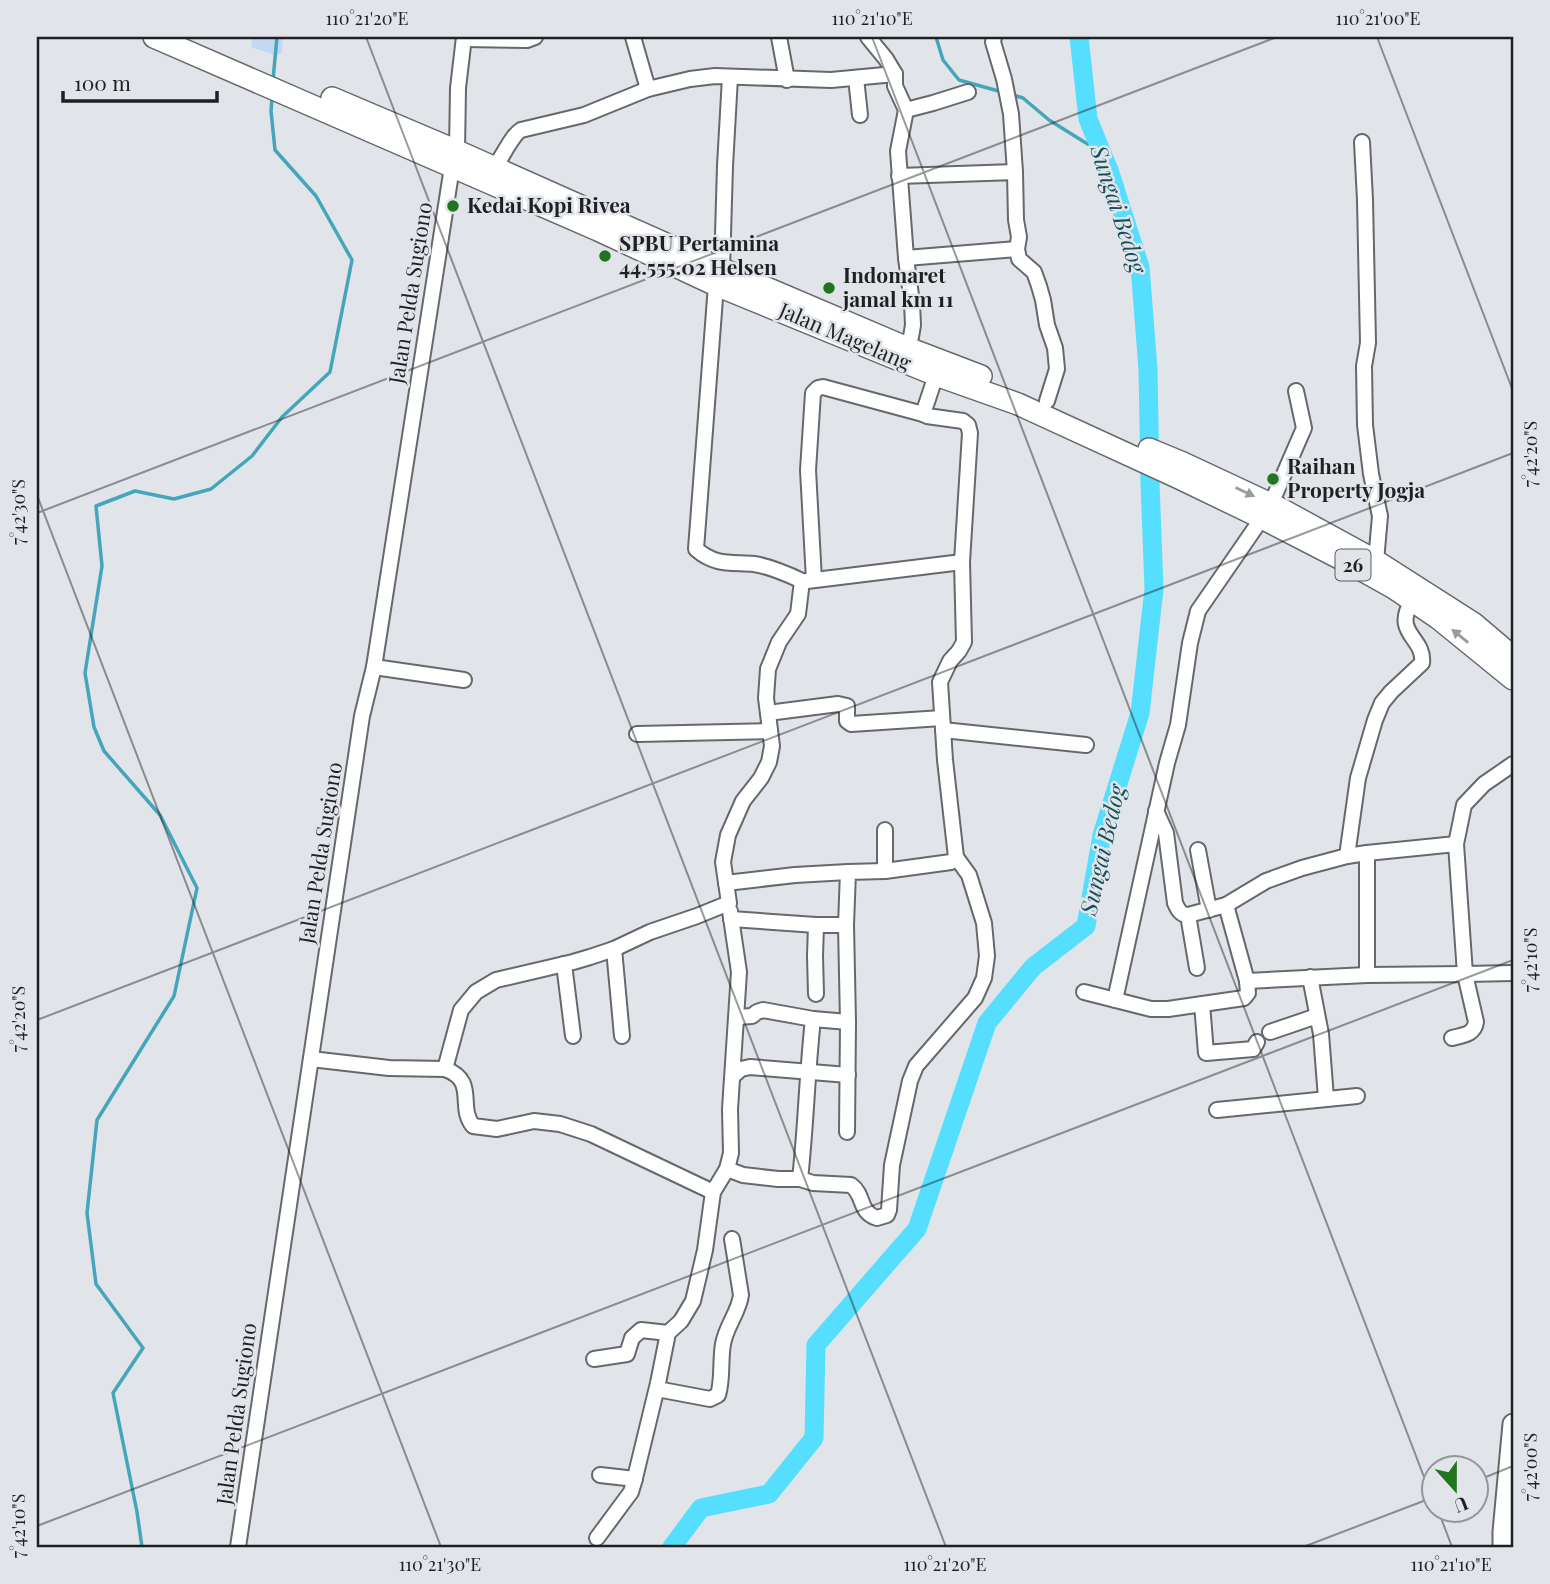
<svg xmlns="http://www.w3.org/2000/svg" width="1550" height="1584" font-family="'Playfair Display',serif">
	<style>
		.green { fill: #c2d8f3 }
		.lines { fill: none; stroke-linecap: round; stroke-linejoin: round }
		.stream { stroke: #44a5bb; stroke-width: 3.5 }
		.river { stroke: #55defd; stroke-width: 19 }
		.minor-casing { stroke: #65696d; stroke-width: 18 }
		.major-casing { stroke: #65696d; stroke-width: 23 }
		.highway-casing { stroke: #65696d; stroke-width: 24 }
		.minor { stroke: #fff; stroke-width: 14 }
		.major { stroke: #fff; stroke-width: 19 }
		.highway { stroke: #fff; stroke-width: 21 }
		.oneway { fill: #9a9b9c }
		.ticks { fill: none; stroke: #1e2022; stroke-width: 2; stroke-opacity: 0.45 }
		.poi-dot { fill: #22751f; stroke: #e1e5ea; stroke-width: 2.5 }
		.labels { text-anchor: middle; stroke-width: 5; stroke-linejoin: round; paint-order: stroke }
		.shield { fill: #e1e5ea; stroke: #585b5e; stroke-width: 2 }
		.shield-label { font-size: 19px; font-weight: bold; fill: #1e2022 }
		.poi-label { font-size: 21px; font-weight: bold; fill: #1e2022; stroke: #e1e5ea; text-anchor: start }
		.street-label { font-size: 21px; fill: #1e2022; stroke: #e1e5ea }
		.water-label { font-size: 23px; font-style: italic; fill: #15505c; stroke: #e1e5ea }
		.neatline { fill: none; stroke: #1e2022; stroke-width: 2.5 }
		.ticks-label { font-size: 18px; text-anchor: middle; fill: #1e2022 }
	</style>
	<rect width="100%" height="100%" fill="#e1e5ea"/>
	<path class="green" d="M 253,37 L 283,37 L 282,53 L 275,55 L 251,47 Z"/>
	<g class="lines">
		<g class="stream">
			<path d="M 936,37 L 943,60 L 959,80 L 1002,92"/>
			<path d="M 273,80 L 277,37"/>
			<path d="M 1013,95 L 1023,98 L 1049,120 L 1102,153"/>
			<path d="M 142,1547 L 137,1512 L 113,1393 L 143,1348 L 96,1284 L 87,1213 L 97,1120 L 174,996 L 197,888 L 160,815 L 104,751 L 94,727 L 85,673 L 102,566 L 96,506 L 135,491 L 174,499 L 211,489 L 252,456 L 282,417 L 330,372 L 352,260 L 316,196 L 275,150 L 271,111 L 272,98"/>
		</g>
		<path class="river" d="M 672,1547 L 701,1508 L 769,1494 L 814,1438 L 816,1345 L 917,1229 L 987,1023 L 1033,967 L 1086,926 L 1102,835 L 1140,713 L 1154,589 L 1150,483 L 1148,369 L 1140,267 L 1109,170 L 1088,119 L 1079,37"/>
		<g class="minor-casing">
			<g id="minor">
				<path d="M 633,37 L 648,89"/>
				<path d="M 779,37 L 787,80"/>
				<path d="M 868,37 L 886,59 L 895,74 L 895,86 L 906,110 L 898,151 L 906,258 L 912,303 L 913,325 L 911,337 L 905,347"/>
				<path d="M 994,37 L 993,42 L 1004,79 L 1011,114 L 1015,172"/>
				<path d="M 464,39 L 527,40 L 535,37"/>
				<path d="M 856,78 L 860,115"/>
				<path d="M 906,110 L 933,103 L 968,92"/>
				<path d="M 1362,142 L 1365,200 L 1368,343 L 1364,366 L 1365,425 L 1371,474 L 1380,516 L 1376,561"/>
				<path d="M 457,151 L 458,88 L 464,37"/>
				<path d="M 494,168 C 502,158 512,135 521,130 L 584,115 L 648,89 L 690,79 L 715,76 L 831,80 L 895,74"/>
				<path d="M 899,176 L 1015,172 L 1016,220 L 1019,237 L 1017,249 L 1019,259 L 1034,272 L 1039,286 L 1043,300 L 1047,325 L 1055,348 L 1057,369 L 1047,401"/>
				<path d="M 906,258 L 1017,249"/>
				<path d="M 722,269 L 725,166 L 730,77"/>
				<path d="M 1271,504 L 1304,428 L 1296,391"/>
				<path d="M 814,580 L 808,470 L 813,393 L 818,388 L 823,387 L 923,414"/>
				<path d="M 807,581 L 962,562"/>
				<path d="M 374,667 L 464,680"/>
				<path d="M 768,713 L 838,704 L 847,706 L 847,721 L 851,724 L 942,718"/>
				<path d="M 943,730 L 1086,745"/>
				<path d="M 637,734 L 770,731"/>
				<path d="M 1513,764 L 1484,784 L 1464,805 L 1456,844 L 1465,974 L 1513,973"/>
				<path d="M 1156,811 L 1166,833 L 1175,903 C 1178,910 1181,915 1188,915 L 1226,905 L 1266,881 L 1302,868 L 1347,856 L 1367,853"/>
				<path d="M 1198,850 L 1209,910"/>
				<path d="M 1347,856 L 1358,778 L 1375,720 L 1382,703 L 1391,692 L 1422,663 C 1425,637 1392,634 1412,601"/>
				<path d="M 885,871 L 885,830"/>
				<path d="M 726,883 L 795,875 L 848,872"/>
				<path d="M 1188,915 L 1197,968"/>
				<path d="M 731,919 L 816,925 L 846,925 L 848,872 L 885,871 L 951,862 L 956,857 L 945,760 L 940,682 L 950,661 L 959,651 L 964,642 L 962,562 L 970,433 L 968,425 L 963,421 L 927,416 L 923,414 L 936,375"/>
				<path d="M 846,925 L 848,1022 L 847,1132"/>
				<path d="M 614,949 L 622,1036"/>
				<path d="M 564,964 L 573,1036"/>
				<path d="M 1310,977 L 1321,1034 L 1326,1098"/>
				<path d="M 1247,981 L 1367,975"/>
				<path d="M 1084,992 L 1151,1009 L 1168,1009 L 1244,998 L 1248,993 L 1247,981 L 1226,905"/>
				<path d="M 816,994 L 815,956 L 816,925"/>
				<path d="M 1115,1000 L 1167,763 L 1178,725 L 1190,643 L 1198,611 L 1262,518"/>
				<path d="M 1202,1004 L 1206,1053 L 1253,1049 L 1257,1042"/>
				<path d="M 737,1017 L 752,1016 L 757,1012 L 763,1010 L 813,1019 L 848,1022"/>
				<path d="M 1270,1032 L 1317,1016"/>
				<path d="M 1452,1038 C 1463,1035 1474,1035 1476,1022 L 1465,974 L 1367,975 L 1367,853 L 1456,844"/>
				<path d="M 311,1059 L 389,1068 L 445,1069 L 461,1010 L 476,992 L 496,980 L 573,962 L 590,957 L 614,949 L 650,932 L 697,916 L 729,903 L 723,862 L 728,835 L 743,801 L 761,778 L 769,762 L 772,746 L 766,698 L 768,669 L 779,642 L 798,614 L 802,581 C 790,575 768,566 754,564 C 731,562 715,566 696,549 L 716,285"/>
				<path d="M 445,1069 C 478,1081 457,1106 473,1126 L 497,1129 L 534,1121 L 560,1124 L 591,1134 L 713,1192"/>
				<path d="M 733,1076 L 741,1069 L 750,1067 L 848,1075"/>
				<path d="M 1217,1110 L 1357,1096"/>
				<path d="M 727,1169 L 743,1175 L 778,1179 L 800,1179 L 813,1183 L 851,1185 C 865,1195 858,1212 877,1218 L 887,1215 L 889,1210 L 892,1165 L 910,1081 L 916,1066 L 975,998 L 984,978 L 987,956 L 984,923 L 969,875 L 956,857"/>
				<path d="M 800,1179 C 806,1126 807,1073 813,1019"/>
				<path d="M 594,1359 L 627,1354 L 632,1338 L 641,1330 L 668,1333"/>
				<path d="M 657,1389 L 710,1399 L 718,1395 C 723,1379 720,1361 723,1344 C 726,1326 739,1312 741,1295 L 732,1239"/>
				<path d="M 600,1475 L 635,1479"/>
				<path d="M 597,1538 L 631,1492 L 634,1482 L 658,1383 L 668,1333 L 681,1321 L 693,1301 L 705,1250 L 713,1192 L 727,1169 L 731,1153 L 730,1109 L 739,972 L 730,911"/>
				<path d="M 238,1547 L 362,716 L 374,667 L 452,167"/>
			</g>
		</g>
		<g class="major-casing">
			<path id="major" d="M 1503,1547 L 1503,1532 L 1513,1424"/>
		</g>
		<g class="highway-casing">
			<g id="highway">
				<path d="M 154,37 L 598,230 L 716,285 L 936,375 L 1018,404 L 1177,477 L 1262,518 L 1351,564 L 1394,588 L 1438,618 L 1513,679"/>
				<path d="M 332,98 L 457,151 L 722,269 L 905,347 L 981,376"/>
				<path d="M 1149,449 L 1183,463 L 1279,508 L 1376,561 L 1473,623 L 1513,657"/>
			</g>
		</g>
		<use href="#minor" class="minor"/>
		<use href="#major" class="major"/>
		<use href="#highway" class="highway"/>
	</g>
	<defs><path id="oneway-solid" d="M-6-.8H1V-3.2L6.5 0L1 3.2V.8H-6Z" transform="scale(1.75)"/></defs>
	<g class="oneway">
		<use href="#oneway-solid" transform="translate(1245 492) rotate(25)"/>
		<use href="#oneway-solid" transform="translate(1460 636) rotate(-141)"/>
	</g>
	<path class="ticks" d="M 366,37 L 946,1547M 872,37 L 1434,1503M 1377,37 L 1513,391M 37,495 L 441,1547M 37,513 L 1277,37M 37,1020 L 1513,453M 1476,1481 L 1513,1466M 1438,1510 L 1452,1547M 37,1526 L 1513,960M 1303,1547 L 1434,1497"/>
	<g class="poi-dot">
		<circle cx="453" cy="206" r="7"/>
		<circle cx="605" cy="256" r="7"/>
		<circle cx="829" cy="288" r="7"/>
		<circle cx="1273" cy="479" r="7"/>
	</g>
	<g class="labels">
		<rect class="shield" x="1335.5" y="549.5" width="35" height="31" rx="5"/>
		<g class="shield-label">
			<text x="1353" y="572">26</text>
		</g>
		<g class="poi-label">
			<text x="467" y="213">Kedai Kopi Rivea</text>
			<text x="619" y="251">SPBU Pertamina<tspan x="619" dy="24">44.555.02 Helsen</tspan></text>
			<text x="843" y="283">Indomaret<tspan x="843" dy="24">jamal km 11</tspan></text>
			<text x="1287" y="474">Raihan<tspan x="1287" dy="24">Property Jogja</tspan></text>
		</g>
		<g class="street-label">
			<text transform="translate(411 293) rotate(-81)" y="7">Jalan Pelda Sugiono</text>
			<text transform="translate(845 337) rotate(23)" y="7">Jalan Magelang</text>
			<text transform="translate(321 853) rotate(-81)" y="7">Jalan Pelda Sugiono</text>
			<text transform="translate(237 1414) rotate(-82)" y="7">Jalan Pelda Sugiono</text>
		</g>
		<g class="water-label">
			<text transform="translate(1118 209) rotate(72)" y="8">Sungai Bedog</text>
			<text transform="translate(1103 850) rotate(-77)" y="8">Sungai Bedog</text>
		</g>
	</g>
	<rect width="1550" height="1584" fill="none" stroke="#e1e5ea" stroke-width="77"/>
	<g transform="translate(1455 1489) rotate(159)"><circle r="33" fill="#e1e5ea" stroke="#93969a" stroke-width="2"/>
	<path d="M0-5L12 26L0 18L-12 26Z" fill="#22751f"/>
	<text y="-10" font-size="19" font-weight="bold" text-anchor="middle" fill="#1e2022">U</text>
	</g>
	<path d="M63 91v10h154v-10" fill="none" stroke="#1e2022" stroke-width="3.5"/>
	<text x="74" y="91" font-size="21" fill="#1e2022" stroke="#e1e5ea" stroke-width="5" paint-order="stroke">100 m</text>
	<rect x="38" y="38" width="1474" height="1508" class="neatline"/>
	<g class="ticks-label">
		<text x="367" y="25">110°21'20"E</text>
		<text x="872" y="25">110°21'10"E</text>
		<text x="1378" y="25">110°21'00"E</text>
		<text transform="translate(1531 454) rotate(-90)" y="6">7°42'20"S</text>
		<text transform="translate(19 512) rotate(-90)" y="6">7°42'30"S</text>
		<text transform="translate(1531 960) rotate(-90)" y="6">7°42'10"S</text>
		<text transform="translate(19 1019) rotate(-90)" y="6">7°42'20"S</text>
		<text transform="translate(1531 1467) rotate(-90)" y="6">7°42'00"S</text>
		<text transform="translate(19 1526) rotate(-90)" y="6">7°42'10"S</text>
		<text x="440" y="1571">110°21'30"E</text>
		<text x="945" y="1571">110°21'20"E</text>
		<text x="1451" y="1571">110°21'10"E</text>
	</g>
</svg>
